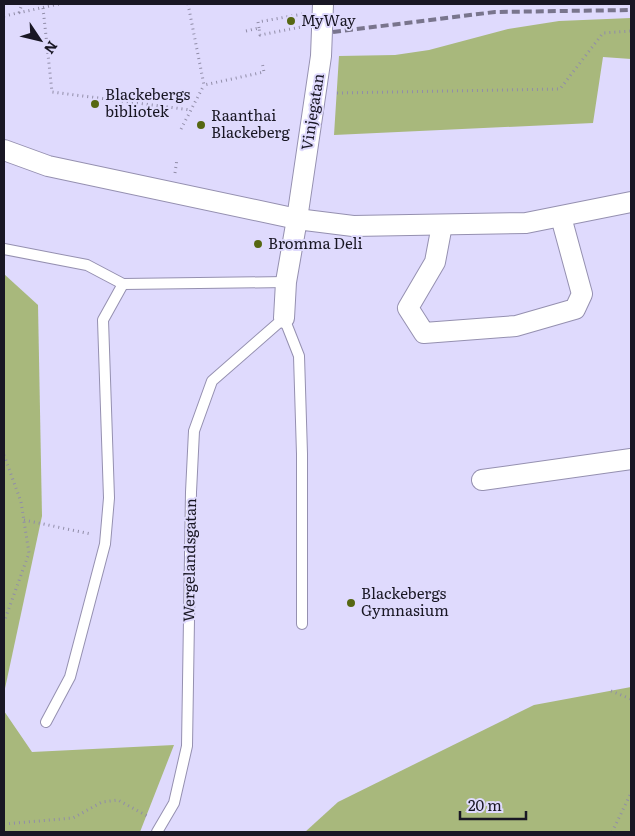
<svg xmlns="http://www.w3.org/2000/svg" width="635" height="836" font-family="Literata,serif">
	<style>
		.green { fill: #a8b87c }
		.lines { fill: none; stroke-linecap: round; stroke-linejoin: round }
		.service-casing { stroke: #9590b0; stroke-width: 12 }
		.minor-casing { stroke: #9590b0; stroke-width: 22 }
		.path { stroke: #918da8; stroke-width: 3; stroke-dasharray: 1 4; stroke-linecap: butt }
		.service { stroke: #fff; stroke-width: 10 }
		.minor { stroke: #fff; stroke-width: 20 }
		.rail { stroke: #79758d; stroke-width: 4; stroke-dasharray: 8 4; stroke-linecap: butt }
		.poi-dot { fill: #566712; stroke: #dfdafd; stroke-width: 2 }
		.labels { text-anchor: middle; stroke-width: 4; stroke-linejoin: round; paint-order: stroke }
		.poi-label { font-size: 15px; fill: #191724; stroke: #dfdafd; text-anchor: start }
		.street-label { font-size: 15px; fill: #191724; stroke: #dfdafd }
	</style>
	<rect width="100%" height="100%" fill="#dfdafd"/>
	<g class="green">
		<path d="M 631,18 L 631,59 L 603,57 L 593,123 L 334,135 L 339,56 L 395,55 L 429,50 L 508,29 L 559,21 Z"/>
		<path d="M 4,274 L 38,305 L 42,516 L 4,693 Z"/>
		<path d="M 631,687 L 631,832 L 305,832 L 338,802 L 534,705 Z"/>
		<path d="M 4,711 L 32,752 L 174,745 L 140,832 L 4,832 Z"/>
	</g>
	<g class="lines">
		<g class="service-casing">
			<g id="service">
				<path d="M 4,249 L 87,265 L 123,284 L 286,282"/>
				<path d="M 46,722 L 70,677 L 105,544 L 109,498 L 103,320 L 123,284"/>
				<path d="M 157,832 L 174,803 L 187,746 L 191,492 L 194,431 L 212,381 L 284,318 L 299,356 L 302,454 L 302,624"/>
			</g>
		</g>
		<g class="minor-casing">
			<g id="minor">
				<path d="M 4,150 L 48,166 L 297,219 L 321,56 L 323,4"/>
				<path d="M 442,225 L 435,262 L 408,308 L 424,333 L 516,326 L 575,309 L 582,294 L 561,217"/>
				<path d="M 284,318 L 286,282 L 297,219 L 353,226 L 526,223 L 631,202"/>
				<path d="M 482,480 L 631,459"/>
			</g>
		</g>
		<g class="path">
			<path d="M 188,4 L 204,85 L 264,72 L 262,62"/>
			<path d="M 43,8 L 52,92 L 191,110"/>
			<path d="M 19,13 L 22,4"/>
			<path d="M 4,16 L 59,4"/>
			<path d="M 259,28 L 258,22 L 303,14"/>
			<path d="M 246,31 L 259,28 L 260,35 L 301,27"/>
			<path d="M 337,93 L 560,89 L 603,33 L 631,31"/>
			<path d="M 181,129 L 204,85"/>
			<path d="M 175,173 L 177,159"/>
			<path d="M 4,455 L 21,502 L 29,553 L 4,622"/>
			<path d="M 24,520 L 91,534"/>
			<path d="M 611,691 L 631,699"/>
			<path d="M 4,824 L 73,818 L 102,802 L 118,800 L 149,817"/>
			<path d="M 612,832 L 631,793"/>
		</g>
		<use href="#service" class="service"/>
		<use href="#minor" class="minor"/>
		<path class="rail" d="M 333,32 L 495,12 L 631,10"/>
	</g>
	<g class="poi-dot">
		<circle cx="291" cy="21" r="5"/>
		<circle cx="95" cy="104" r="5"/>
		<circle cx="201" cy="125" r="5"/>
		<circle cx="258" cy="244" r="5"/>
		<circle cx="351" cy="603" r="5"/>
	</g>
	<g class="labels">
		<g class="poi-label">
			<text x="301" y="26">MyWay</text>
			<text x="105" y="100">Blackebergs<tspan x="105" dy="17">bibliotek</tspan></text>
			<text x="211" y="121">Raanthai<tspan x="211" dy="17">Blackeberg</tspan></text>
			<text x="268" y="249">Bromma Deli</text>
			<text x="361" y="599">Blackebergs<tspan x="361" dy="17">Gymnasium</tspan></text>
		</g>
		<g class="street-label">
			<text transform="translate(313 112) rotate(-81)" y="5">Vinjegatan</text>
			<text transform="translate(190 560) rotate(-89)" y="5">Wergelandsgatan</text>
		</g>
	</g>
	<rect width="635" height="836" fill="none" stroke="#191724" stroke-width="10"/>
	<g transform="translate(40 40) rotate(125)" stroke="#dfdafd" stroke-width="4" paint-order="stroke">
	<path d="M0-4L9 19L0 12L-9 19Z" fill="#191724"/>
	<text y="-8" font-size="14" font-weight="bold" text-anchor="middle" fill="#191724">N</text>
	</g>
	<path d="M460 811v8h66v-8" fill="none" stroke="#191724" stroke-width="2.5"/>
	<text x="468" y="811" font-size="15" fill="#191724" stroke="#dfdafd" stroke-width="4" paint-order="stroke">20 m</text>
</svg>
